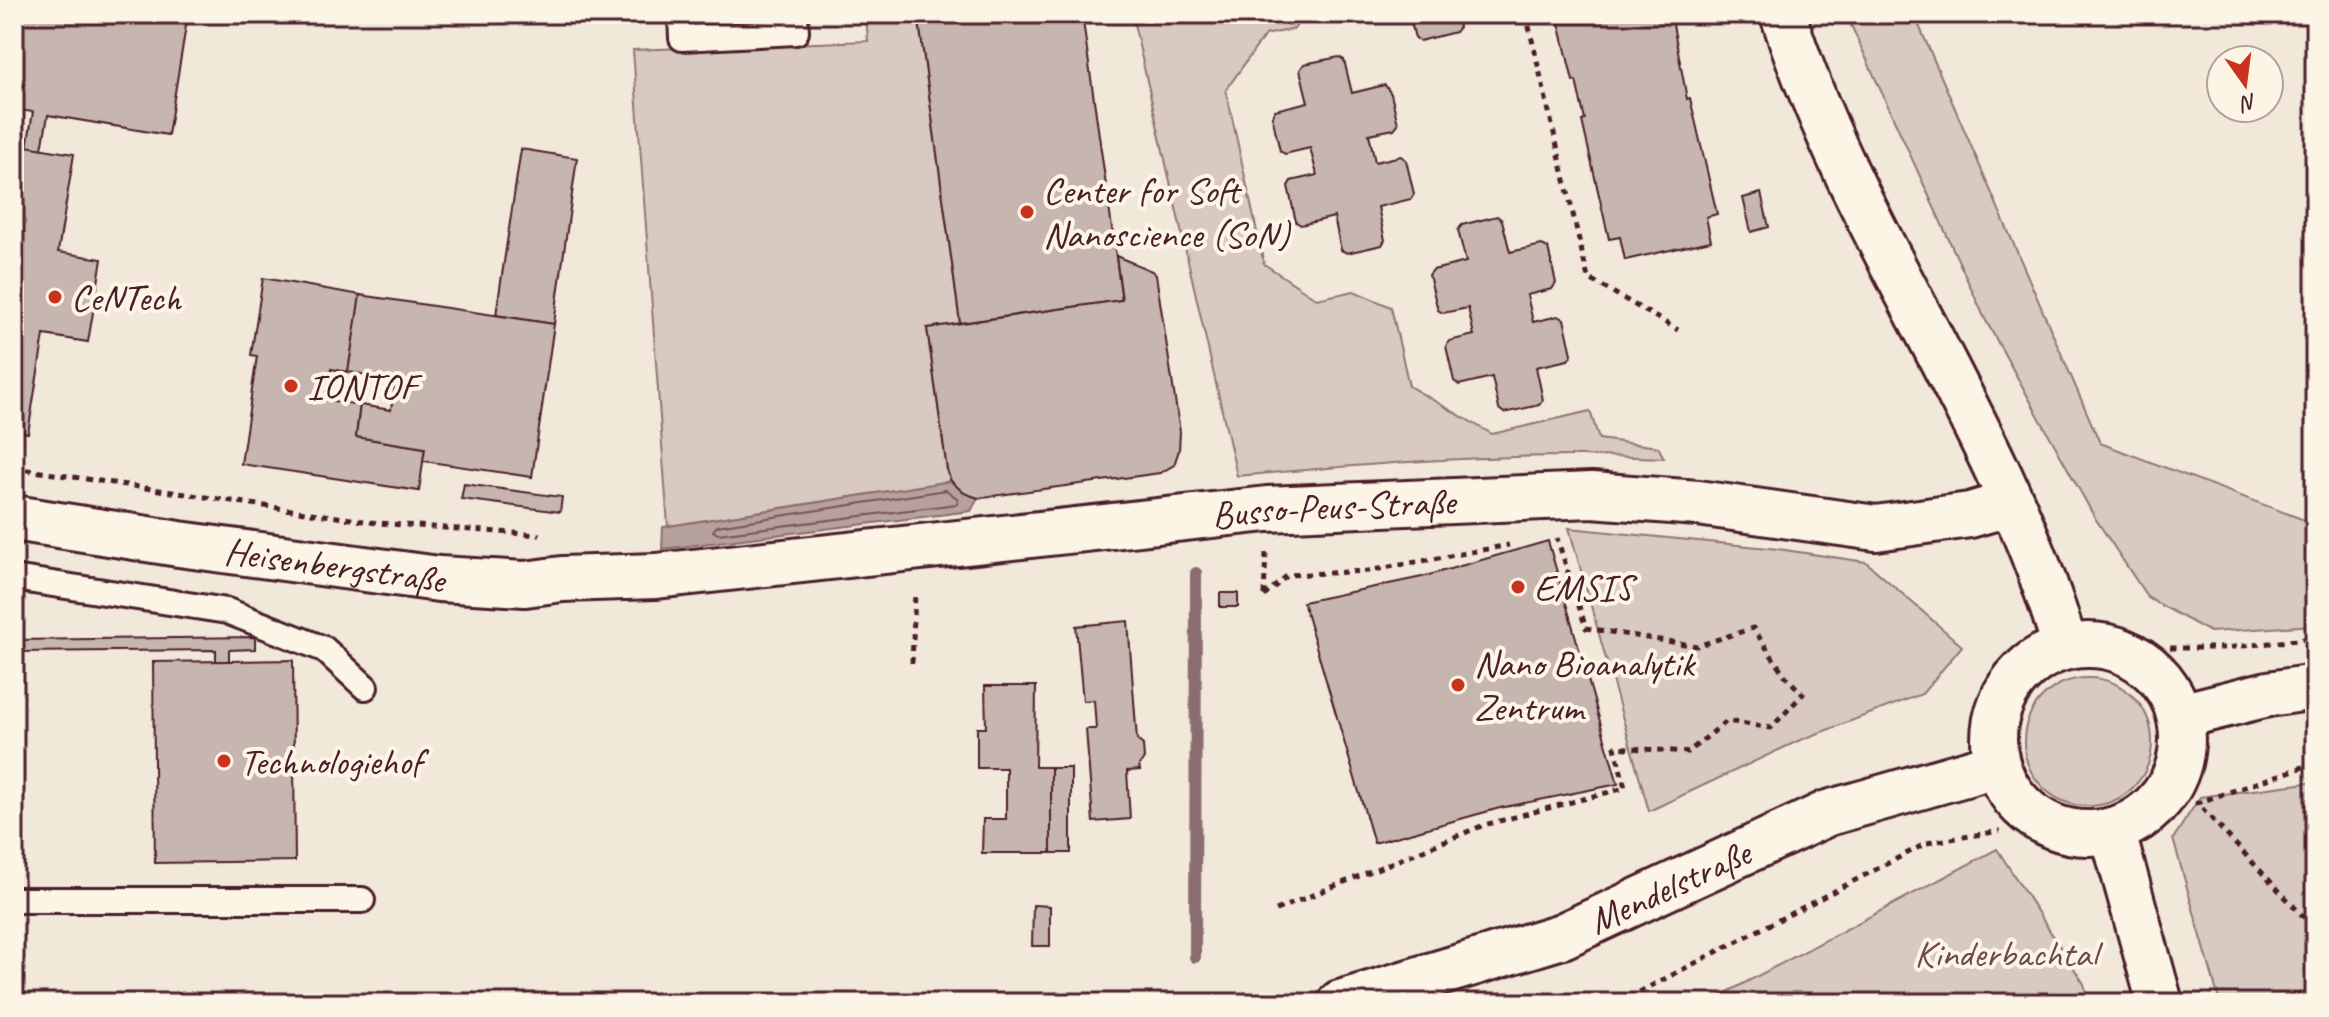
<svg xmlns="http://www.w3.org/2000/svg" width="2329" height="1017" font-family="Caveat,sans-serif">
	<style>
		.green { fill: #d8cac0; stroke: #917476; stroke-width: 2 }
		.water { fill: #b6a19c; stroke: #8b6d6f; stroke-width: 2 }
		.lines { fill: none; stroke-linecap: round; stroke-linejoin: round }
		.shore { stroke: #755358; stroke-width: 2 }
		.stream { stroke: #8b6d6f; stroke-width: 12 }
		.building { fill: #c7b6af; stroke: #4a1f2b; stroke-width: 2 }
		.service-casing { stroke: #4a1f2b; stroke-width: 30 }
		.minor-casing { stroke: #4a1f2b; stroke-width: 50 }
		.secondary-casing { stroke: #4a1f2b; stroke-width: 50 }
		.path { stroke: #4a1f2b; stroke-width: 5; stroke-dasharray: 6 6; stroke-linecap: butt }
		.service { stroke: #fcf5e5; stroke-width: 24 }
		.minor { stroke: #fcf5e5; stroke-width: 44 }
		.secondary { stroke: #fcf5e5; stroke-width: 44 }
		.poi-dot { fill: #c8321e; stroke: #fcf5e5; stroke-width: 3 }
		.labels { text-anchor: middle; stroke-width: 8; stroke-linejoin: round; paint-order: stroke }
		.poi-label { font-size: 38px; fill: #4a1f2b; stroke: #fcf5e5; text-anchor: start }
		.street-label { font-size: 38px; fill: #4a1f2b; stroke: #fcf5e5 }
		.park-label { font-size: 38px; fill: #6e4a50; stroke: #fcf5e5 }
	</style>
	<rect width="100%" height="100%" fill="#f1e8da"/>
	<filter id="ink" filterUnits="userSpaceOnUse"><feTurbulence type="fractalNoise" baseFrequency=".0125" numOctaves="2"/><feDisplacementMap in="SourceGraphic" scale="16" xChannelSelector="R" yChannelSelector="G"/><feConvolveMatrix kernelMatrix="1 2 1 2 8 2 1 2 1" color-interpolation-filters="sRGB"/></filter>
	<g filter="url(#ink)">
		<g class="green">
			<path d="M 866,14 L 918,14 L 960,323 L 927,328 L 947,470 L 951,481 L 668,526 L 633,50 L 868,41 Z"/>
			<path d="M 1164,14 L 1305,14 L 1294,29 L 1265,35 L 1226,90 L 1264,264 L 1317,299 L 1354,291 L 1391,307 L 1409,386 L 1492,434 L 1590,411 L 1599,439 L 1658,447 L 1664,458 C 1522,451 1379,463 1237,476 L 1133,19 Z"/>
			<path d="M 1846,14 L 1914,14 L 2100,443 L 2315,524 L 2315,625 L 2210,632 L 2148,598 L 2095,518 L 1985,319 Z"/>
			<path d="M 1569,528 L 1778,549 L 1866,562 L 1962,646 L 1922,694 L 1798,741 L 1649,811 Z"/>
			<circle cx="2088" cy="742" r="64"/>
			<path d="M 2315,782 L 2315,1003 L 2220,1003 L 2173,839 L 2200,797 Z"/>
			<path d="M 1997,849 L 2084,984 L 2089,1003 L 1707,1003 Z"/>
		</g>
		<path class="water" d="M 951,481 L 964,493 L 978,498 L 971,511 L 662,549 L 663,527 Z"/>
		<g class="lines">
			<path class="shore" d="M 946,490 L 958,499 L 957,504 L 718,534 L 713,531 L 717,526 Z"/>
			<path class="stream" d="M 1195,957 L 1196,573"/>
		</g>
		<g class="building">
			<path d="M 17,14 L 188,14 L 168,135 L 48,115 L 42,149 L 27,147 L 33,112 L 14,109 L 14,32 Z"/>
			<path d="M 918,14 L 1082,14 L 1122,300 L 960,323 Z"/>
			<path d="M 1409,14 L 1456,14 L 1459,27 L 1455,32 L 1420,41 L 1415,38 Z"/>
			<path d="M 1557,14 L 1671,14 L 1687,99 L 1690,98 L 1717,214 L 1706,217 L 1711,241 L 1625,260 L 1620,237 L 1609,239 L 1582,121 L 1585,120 L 1576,81 L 1573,81 Z"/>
			<path d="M 1339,57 L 1344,60 L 1352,93 L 1385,85 L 1391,94 L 1398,124 L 1394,129 L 1369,134 L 1375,162 L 1401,156 L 1406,160 L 1414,194 L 1411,199 L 1378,207 L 1385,240 L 1382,245 L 1347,253 L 1341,250 L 1334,217 L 1301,225 L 1296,222 L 1288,186 L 1291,181 L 1317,175 L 1310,148 L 1285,154 L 1280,151 L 1272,116 L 1275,110 L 1308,102 L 1300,70 L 1304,64 Z"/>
			<path d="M 14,144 L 74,154 L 58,252 L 102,259 L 88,342 L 44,335 L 28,433 L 14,431 Z"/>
			<path d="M 521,149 L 577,158 L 554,324 L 496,315 Z"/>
			<path d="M 1761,193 L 1769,227 L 1751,232 L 1743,198 Z"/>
			<path d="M 1497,216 L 1502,220 L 1510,252 L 1542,245 L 1548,248 L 1556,283 L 1552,289 L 1527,295 L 1533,322 L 1558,316 L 1564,319 L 1572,354 L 1568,360 L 1536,367 L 1543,400 L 1539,405 L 1504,413 L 1499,409 L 1492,377 L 1459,385 L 1454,381 L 1446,346 L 1449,341 L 1474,335 L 1468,308 L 1443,313 L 1438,310 L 1429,275 L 1433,270 L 1466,262 L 1458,230 L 1462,225 Z"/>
			<path d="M 1116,256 L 1152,271 L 1156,275 L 1180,432 L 1179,450 L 1174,465 L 1160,473 L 978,498 L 964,493 L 951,481 L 947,470 L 927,328 L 1122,300 Z"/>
			<path d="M 263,278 L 361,295 L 348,372 L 331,369 L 327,400 L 360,405 L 356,437 L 425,448 L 419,491 L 241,464 L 257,356 L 251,355 Z"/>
			<path d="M 360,295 L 554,324 L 532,477 L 423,461 L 425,448 L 356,437 L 360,405 L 391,410 L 395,379 L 348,372 Z"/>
			<path d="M 464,484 L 562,497 L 560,512 L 461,499 Z"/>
			<path d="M 1548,541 L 1618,784 L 1500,808 L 1374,843 L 1303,602 L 1422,577 Z"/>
			<rect x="1220" y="593" width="18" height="14"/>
			<path d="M 1128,621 L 1137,740 L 1143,745 L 1144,759 L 1139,765 L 1140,770 L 1127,771 L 1130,819 L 1093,822 L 1086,729 L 1096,729 L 1094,700 L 1083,701 L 1076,626 Z"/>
			<path d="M 255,637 L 255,649 L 229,650 L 229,661 L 216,661 L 216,650 L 14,652 L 14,640 Z"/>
			<path d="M 293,660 L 295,861 L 155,863 L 153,662 Z"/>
			<path d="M 985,686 L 1036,686 L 1035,767 L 1051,767 L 1051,853 L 982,853 L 983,819 L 1006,819 L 1006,768 L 977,768 L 977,728 L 986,728 Z"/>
			<rect x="1051" y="768" width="20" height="85"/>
			<path d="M 1033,905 L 1050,906 L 1050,946 L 1032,946 Z"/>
		</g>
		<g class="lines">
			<g class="service-casing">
				<g id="service">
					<path d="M 681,14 L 682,38 L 796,32 L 795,14"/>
					<path d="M 14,578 L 227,611 L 324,649 L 365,687"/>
					<path d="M 14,900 L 362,900"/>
				</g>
			</g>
			<g class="minor-casing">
				<g id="minor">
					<path id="s1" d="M 14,518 L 179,544 L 439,579 L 525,584 L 562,579 L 656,576 L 1267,509 L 1592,495 L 1698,503 L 1876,528 L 1970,515 L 2011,503"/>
				</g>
			</g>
			<g class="secondary-casing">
				<g id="secondary">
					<path d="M 1783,14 C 1853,235 2001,423 2065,647"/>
					<circle cx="2088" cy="739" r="94"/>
					<path d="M 2180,716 L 2268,694 L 2315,687"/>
					<path d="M 2112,830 L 2160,1003"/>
					<path id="s2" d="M 1340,1003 L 1562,936 L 1828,813 L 1996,765"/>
				</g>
			</g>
			<g class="path">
				<path d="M 1526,14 L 1588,278 L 1678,330"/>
				<path d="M 14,468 L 377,523 L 540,535"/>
				<path d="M 1264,595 L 1266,553"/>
				<path d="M 1264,596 L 1288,575 L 1368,571 L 1509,545"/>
				<path d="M 2170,648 L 2225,648 L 2315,638"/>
				<path d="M 912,663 L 915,592"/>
				<path d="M 2315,763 L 2197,803 L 2315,929"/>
				<path d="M 1276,910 L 1484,825 L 1625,788 L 1615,747 L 1688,752 L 1727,721 L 1771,728 L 1803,694 L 1786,677 L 1753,628 L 1697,646 L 1586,628 L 1557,538"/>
				<path d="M 1618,1003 L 1927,843 L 2000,831"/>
			</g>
			<use href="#service" class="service"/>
			<use href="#minor" class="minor"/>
			<use href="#secondary" class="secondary"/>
		</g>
	</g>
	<g class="poi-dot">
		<circle cx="1027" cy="212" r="8"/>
		<circle cx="55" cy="297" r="8"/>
		<circle cx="291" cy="386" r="8"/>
		<circle cx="1518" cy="587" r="8"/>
		<circle cx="1458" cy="685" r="8"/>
		<circle cx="224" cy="761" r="8"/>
	</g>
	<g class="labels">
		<g class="poi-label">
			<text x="1043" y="203">Center for Soft<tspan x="1043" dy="44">Nanoscience (SoN)</tspan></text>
			<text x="71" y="310">CeNTech</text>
			<text x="307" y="399">IONTOF</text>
			<text x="1534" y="600">EMSIS</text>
			<text x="1474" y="676">Nano Bioanalytik<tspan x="1474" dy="44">Zentrum</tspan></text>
			<text x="240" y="774">Technologiehof</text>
		</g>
		<g class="street-label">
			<text dy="13" stroke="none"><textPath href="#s1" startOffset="1328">Busso-Peus-Straße</textPath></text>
			<text dy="13" stroke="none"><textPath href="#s1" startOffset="324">Heisenbergstraße</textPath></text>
			<text dy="13" stroke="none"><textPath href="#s2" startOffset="350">Mendelstraße</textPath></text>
		</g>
		<g class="park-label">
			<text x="2006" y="966">Kinderbachtal</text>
		</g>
	</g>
	<rect width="2329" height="1017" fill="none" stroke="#fcf5e5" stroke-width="48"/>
	<rect x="24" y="24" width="2281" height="969" fill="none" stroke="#4a1f2b" stroke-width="3" filter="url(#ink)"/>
	<g transform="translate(2245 84) rotate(166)"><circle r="38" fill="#fcf5e5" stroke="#b59f9b" stroke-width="2"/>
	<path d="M0-6L14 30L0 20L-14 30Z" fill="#c8321e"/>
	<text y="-12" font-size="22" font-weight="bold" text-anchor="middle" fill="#4a1f2b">N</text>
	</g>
</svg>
